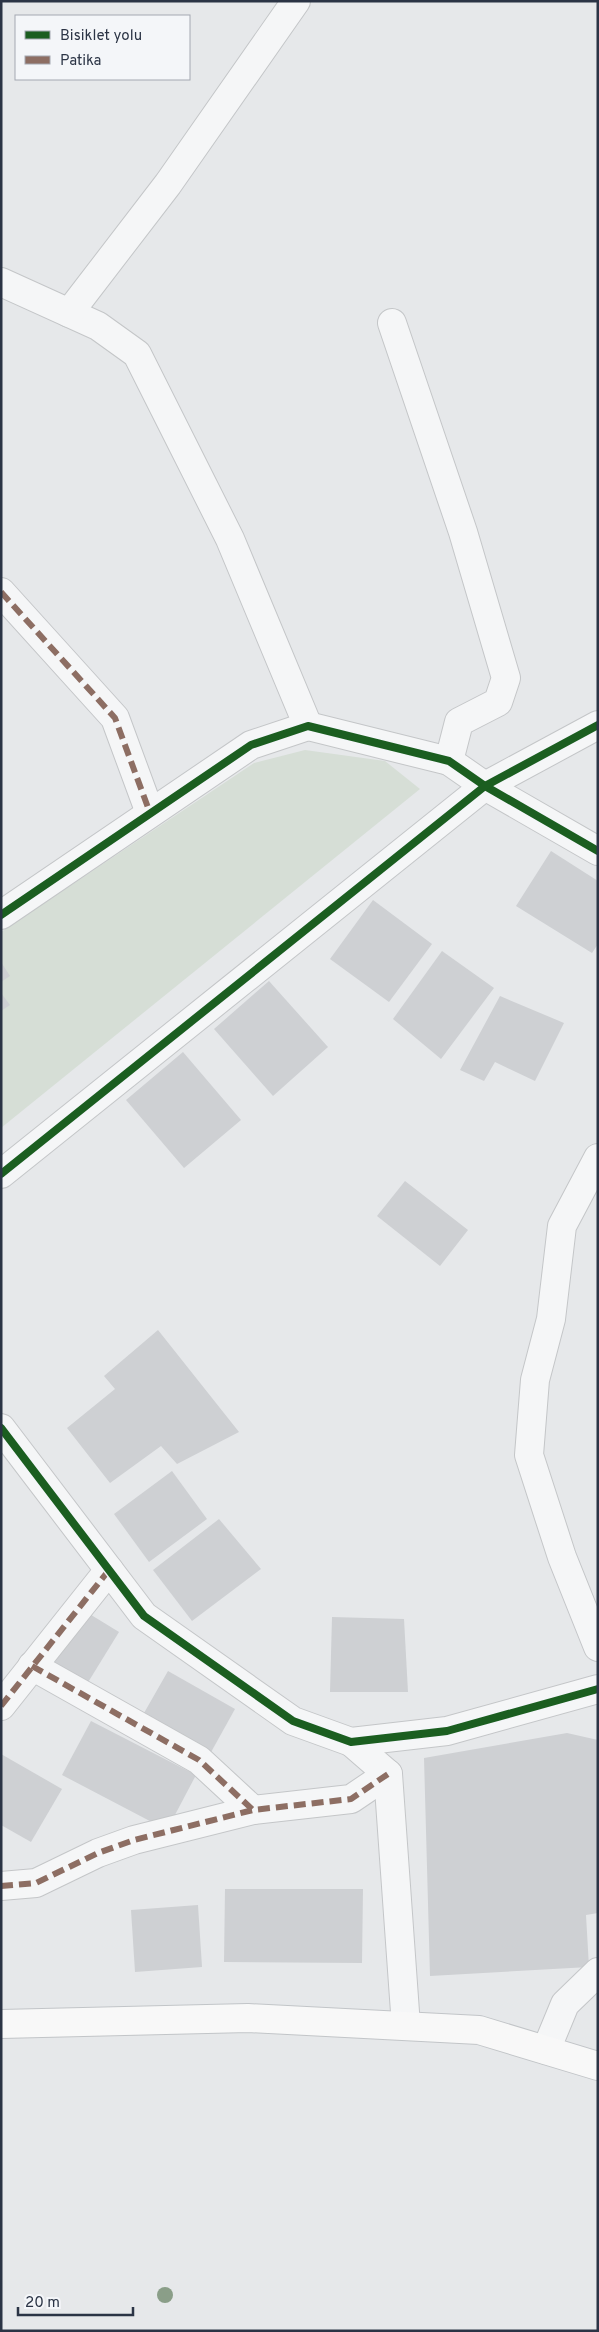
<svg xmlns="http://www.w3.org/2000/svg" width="599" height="2332" font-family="Overpass,sans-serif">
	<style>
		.green { fill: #d6ded6 }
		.building { fill: #ced0d3 }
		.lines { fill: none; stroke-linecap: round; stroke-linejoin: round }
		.minor-casing { stroke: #c4c6c8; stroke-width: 30 }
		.major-casing { stroke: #c2c5c8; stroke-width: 30 }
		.minor { stroke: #f5f6f7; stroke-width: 28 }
		.major { stroke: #f8f8f8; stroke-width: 28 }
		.quiet { stroke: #8d6e63; stroke-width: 6; stroke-dasharray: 12 6; stroke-linecap: butt }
		.cycleway-casing { stroke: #f4f6f9; stroke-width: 11 }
		.cycleway { stroke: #1b5e20; stroke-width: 8 }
		.tree { fill: #8a9e88 }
	</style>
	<rect width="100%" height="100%" fill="#e6e8ea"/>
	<path class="green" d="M 305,750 L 385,761 L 420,789 L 1,1128 L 1,932 L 254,763 Z"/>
	<g class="building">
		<path d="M 551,851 L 598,881 L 598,944 L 592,953 L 516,906 Z"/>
		<path d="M 373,900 L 432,944 L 389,1002 L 330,959 Z"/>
		<path d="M 442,951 L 494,988 L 441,1059 L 393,1019 Z"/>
		<path d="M 1,962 L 10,976 L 1,982 Z"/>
		<path d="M 269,981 L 328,1047 L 273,1096 L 214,1029 Z"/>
		<path d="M 1,993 L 10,1005 L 1,1011 Z"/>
		<path d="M 500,996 L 564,1023 L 535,1081 L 495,1062 L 484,1081 L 460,1070 Z"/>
		<path d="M 183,1052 L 241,1120 L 184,1168 L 126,1100 Z"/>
		<path d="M 405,1181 L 468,1230 L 440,1266 L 377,1216 Z"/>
		<path d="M 158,1330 L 239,1432 L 177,1464 L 161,1446 L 110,1483 L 67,1428 L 115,1389 L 104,1376 Z"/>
		<path d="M 172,1471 L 207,1519 L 149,1562 L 114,1514 Z"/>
		<path d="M 219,1519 L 261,1569 L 192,1621 L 153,1570 Z"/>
		<path d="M 83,1610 L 119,1632 L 87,1684 L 51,1661 Z"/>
		<path d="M 332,1617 L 404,1619 L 408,1692 L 330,1692 Z"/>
		<path d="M 168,1671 L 235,1709 L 210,1754 L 144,1713 Z"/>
		<path d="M 91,1721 L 196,1775 L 167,1830 L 62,1775 Z"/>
		<path d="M 567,1733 L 598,1740 L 598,1913 L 586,1915 L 589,1967 L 430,1976 L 424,1758 Z"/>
		<path d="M 1,1754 L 62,1789 L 31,1842 L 1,1825 Z"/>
		<path d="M 225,1889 L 363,1889 L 362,1963 L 224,1962 Z"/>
		<path d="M 198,1905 L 202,1967 L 135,1972 L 131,1910 Z"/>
	</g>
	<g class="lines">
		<g class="minor-casing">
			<g id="minor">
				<path d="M 1,282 L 98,326 L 137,354 L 230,539 L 308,726"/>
				<path d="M 69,313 L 168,184 L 296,1"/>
				<path d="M 392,323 L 463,532 L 506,678 L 498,702 L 459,722 L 449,761"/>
				<path d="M 1,592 L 115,718 L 150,813"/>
				<path d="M 1,915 L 251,745 L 308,726 L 449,761 L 485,786 L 598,851"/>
				<path d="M 598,1158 L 562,1226 L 551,1319 L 535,1380 L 529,1455 L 562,1557 L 598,1647"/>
				<path d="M 1,1174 L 485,786 L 598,725"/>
				<path d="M 1,1428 L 144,1616 L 293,1721 L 351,1742 L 447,1731 L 598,1689"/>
				<path d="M 32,1666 L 199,1760 L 253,1810"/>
				<path d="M 1,1706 L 109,1570"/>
				<path d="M 351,1742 L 388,1774 L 406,2026"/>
				<path d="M 1,1886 L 36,1883 L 98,1853 L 134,1840 L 253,1810 L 351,1799 L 388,1774"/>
				<path d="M 546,2050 L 565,2004 L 598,1972"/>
			</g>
		</g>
		<g class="major-casing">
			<path id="major" d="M 1,2024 L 248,2018 L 479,2030 L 598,2066"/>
		</g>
		<use href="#minor" class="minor"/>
		<use href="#major" class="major"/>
		<g class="quiet">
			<path d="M 1,592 L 115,718 L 150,813"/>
			<path d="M 32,1666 L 199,1760 L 253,1810"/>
			<path d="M 1,1706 L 109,1570"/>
			<path d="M 1,1886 L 36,1883 L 98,1853 L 134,1840 L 253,1810 L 351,1799 L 388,1774"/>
		</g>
		<g class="cycleway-casing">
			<g id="cycleway">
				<path d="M 1,915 L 251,745 L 308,726 L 449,761 L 485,786 L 598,851"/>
				<path d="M 1,1174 L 485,786 L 598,725"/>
				<path d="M 1,1428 L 144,1616 L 293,1721 L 351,1742 L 447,1731 L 598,1689"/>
			</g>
		</g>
		<use href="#cycleway" class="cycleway"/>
	</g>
	<circle class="tree" cx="165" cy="2295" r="8"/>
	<rect width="599" height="2332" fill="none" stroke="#2b3445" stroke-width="5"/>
	<rect x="15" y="15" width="175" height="65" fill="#f4f6f9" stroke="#a4a8b1"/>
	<rect x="25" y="31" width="25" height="8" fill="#1b5e20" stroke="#a4a8b1"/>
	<text x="60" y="40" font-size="15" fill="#2b3445">Bisiklet yolu</text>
	<rect x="25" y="56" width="25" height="8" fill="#8d6e63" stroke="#a4a8b1"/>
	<text x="60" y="65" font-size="15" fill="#2b3445">Patika</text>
	<path d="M18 2307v8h115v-8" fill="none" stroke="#2b3445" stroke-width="2.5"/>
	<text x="25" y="2307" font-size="15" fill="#2b3445" stroke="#f4f6f9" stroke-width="4" paint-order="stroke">20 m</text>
</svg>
